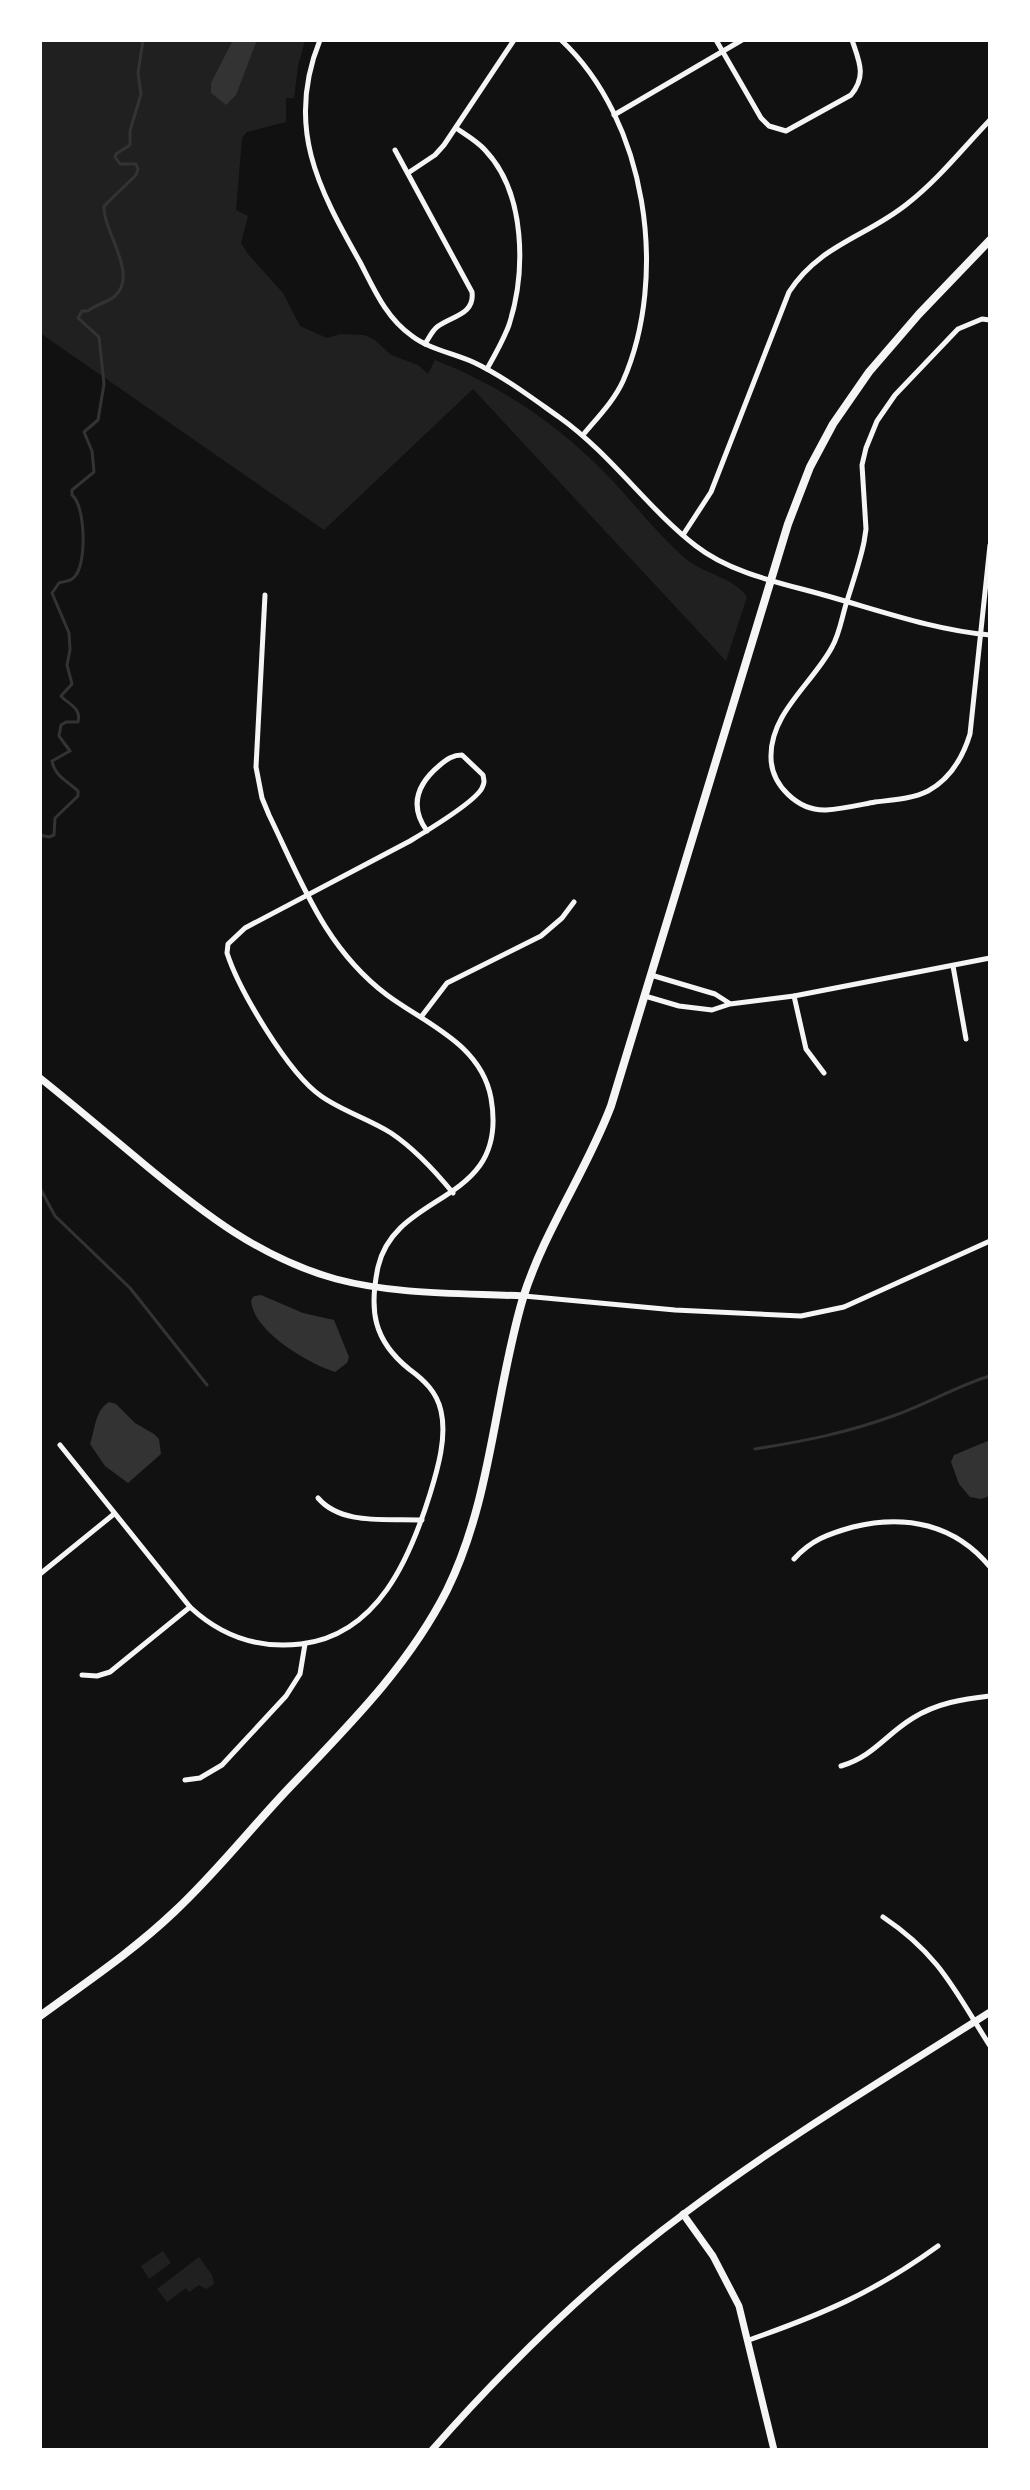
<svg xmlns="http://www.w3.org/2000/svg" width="1030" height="2490" font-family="'DejaVu Sans',sans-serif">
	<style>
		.green { fill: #202020 }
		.water { fill: #333 }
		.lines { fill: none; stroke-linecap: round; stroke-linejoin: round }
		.stream { stroke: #333; stroke-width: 3 }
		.minor { stroke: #f5f5f5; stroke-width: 5 }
		.tertiary { stroke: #f5f5f5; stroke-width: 7 }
		.secondary { stroke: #f5f5f5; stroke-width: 8 }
	</style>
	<rect width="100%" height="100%" fill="#111"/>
	<g class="green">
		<path d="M 40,40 L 305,40 L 298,66 L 294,98 L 286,98 L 286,122 L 247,132 L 242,138 L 236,210 L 248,216 L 241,243 L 248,254 L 283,293 L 300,326 L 327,338 L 341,334 L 364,335 L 375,340 L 391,355 L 418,365 L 428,374 L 435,360 C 499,385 558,424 606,474 C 633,502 657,534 686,559 C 704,574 735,578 747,597 L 726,661 L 473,389 L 324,530 L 40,333 Z"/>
		<path d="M 163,2251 L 171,2263 L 149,2279 L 141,2266 Z"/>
		<path d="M 199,2257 L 212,2275 L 214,2284 L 206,2289 L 199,2285 L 189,2292 L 186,2288 L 167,2302 L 157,2289 Z"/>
	</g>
	<g class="water">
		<path d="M 233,40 L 257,40 L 236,95 L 226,105 L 211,93 L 211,83 Z"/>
		<path d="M 261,1295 L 303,1313 L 334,1320 L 349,1357 L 347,1363 L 335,1372 C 308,1363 253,1332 251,1300 L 254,1296 Z"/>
		<path d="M 109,1402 L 116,1404 L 135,1423 L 154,1434 L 159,1439 L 161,1454 L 128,1483 L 105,1466 L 90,1444 C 95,1430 95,1410 109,1402 Z"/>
		<path d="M 990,1440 L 990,1496 L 981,1499 L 970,1497 L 959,1484 L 951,1462 L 954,1455 Z"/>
	</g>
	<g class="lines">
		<g class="stream">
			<path d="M 40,835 L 49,837 L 54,835 L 55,818 L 78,796 L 78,791 C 68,781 55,777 52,761 L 70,751 L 59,736 L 61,725 L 66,722 L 78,722 C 82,708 68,704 61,696 L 72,684 L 67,665 L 70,650 L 69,633 L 52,593 L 59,583 C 66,581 72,581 76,575 C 87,560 85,505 72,495 L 72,490 L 94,472 L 92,451 L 84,432 L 98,420 L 104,384 L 99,337 L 78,318 L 82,311 L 88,311 C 96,304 107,303 115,296 C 139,274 103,232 104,206 L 136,175 L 138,169 L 136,164 L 120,164 L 115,157 L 116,154 L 130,145 L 130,131 L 141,94 L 138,73 L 143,40"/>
			<path d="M 40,1188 L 55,1216 L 130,1288 L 207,1385"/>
			<path d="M 755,1449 C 805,1441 846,1433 893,1416 C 926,1405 956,1386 990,1376"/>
		</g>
		<g class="minor">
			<path d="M 320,40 C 285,126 318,188 360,262 C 374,289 386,318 412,336 C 429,349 453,353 473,362 C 503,376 532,398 559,417 C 611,454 647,508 696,546 C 733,575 787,584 831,597 C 884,612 935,630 990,635"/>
			<path d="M 561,40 C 647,120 669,276 623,381 C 614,401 597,418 583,435"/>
			<path d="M 716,40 L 761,118 L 769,126 L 786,131 L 851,95 C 867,76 859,61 852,40"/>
			<path d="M 614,115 L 742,40"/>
			<path d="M 456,128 C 466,135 477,141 485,150 C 526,193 526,272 509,325 C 503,341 495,355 487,369"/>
			<path d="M 395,150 L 472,292 C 475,315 451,316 437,327 C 432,331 429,338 425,344"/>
			<path d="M 408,173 L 435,155 L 444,145 L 514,40"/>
			<path d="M 990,320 L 982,319 L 958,329 L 895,395 L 877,421 L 866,448 L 862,465 L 866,529 L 864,542 C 860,562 853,581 847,601 C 842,616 840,633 832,647 C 813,683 770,713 771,757 C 771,785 798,811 826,810 C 842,809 859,805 875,802 C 892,800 912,799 928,791 C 950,779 963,757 970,734 L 990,545"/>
			<path d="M 683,535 L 711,492 L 789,292 C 819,245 866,237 907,204 C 938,180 963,148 990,120"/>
			<path d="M 427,831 C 409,806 417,784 440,765 C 447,759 453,755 462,755 L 483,775 C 484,781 485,782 482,788 C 475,802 425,832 410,841 L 245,928 L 228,944 L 227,953 C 239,990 288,1073 321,1096 C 342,1111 369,1119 391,1133 C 415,1149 435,1171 453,1193"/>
			<path d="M 953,966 L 966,1039"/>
			<path d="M 651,975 L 715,994 L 729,1003"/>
			<path d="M 645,996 L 679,1006 L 712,1010 L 730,1004 L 794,996 L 990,958"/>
			<path d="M 794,996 L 806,1049 L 824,1073"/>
			<path d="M 421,1017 L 447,983 L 541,936 L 562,918 L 574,902"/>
			<path d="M 524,1296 L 675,1310 L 801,1316 L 844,1307 L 990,1241"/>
			<path d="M 60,1445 L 190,1607 C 221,1636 259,1649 301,1644 C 378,1635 410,1558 430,1494 C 438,1468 447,1437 441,1411 C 437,1392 424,1380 409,1369 C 373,1340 369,1310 378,1267 C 396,1189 510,1206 491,1098 C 481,1044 426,1024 387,995 C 325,948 302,883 269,815 L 262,798 L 256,767 L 265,595"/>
			<path d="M 318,1498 C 342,1526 388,1518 422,1520"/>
			<path d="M 794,1559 C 811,1540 828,1534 853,1527 C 905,1514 955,1524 990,1567"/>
			<path d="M 40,1574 L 114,1514"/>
			<path d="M 82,1675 L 97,1676 L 110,1672 L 190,1607"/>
			<path d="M 841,1766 C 874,1756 885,1735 913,1718 C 937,1703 963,1699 990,1696"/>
			<path d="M 185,1780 L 200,1778 L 222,1765 L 286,1696 L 300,1674 L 305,1644"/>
			<path d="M 883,1917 C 940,1955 955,1991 990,2046"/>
			<path d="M 749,2340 C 823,2314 873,2293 938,2246"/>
		</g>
		<g class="tertiary">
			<path d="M 40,1078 C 75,1106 109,1135 144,1164 C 203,1213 260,1258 336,1279 C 396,1295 462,1293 524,1296"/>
			<path d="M 683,2214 L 713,2256 L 739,2306 L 774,2450"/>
			<path d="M 432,2450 C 508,2364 593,2281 685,2213 C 782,2140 888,2077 990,2012"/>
		</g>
		<path class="secondary" d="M 40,2016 C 85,1983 133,1951 174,1912 C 215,1874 250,1829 289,1788 C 348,1726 408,1667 447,1590 C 492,1498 494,1396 523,1298 C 544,1231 586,1172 611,1106 L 788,524 L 810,467 L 833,424 L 869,372 L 919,314 L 990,240"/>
	</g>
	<rect width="1030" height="2490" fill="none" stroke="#ffffff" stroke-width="84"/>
</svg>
